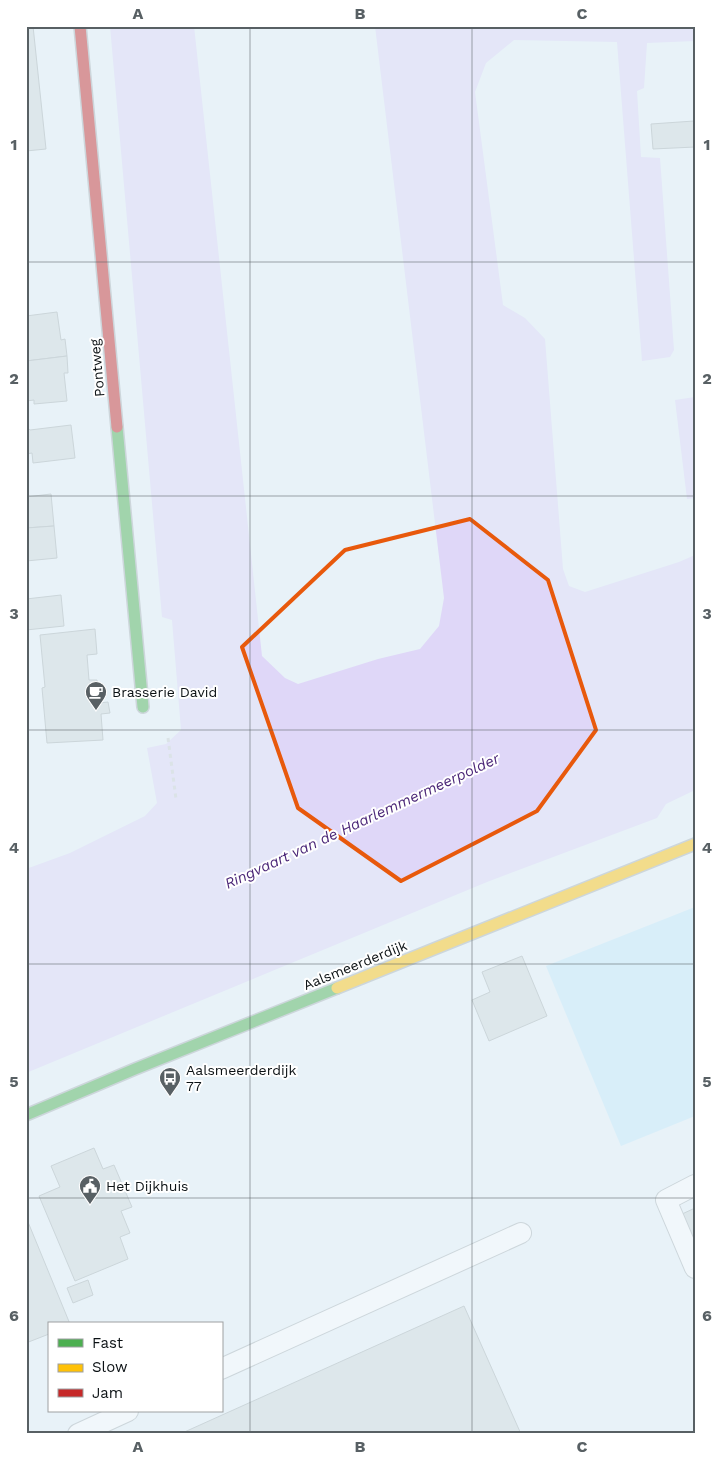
<svg xmlns="http://www.w3.org/2000/svg" width="721" height="1460" font-family="'Work Sans',sans-serif">
	<style>
		.green { fill: #c6e8fb }
		.water { fill: #dfd7f8 }
		.building { fill: #d0d9dc; stroke: #aab3b6 }
		.lines { fill: none; stroke-linecap: round; stroke-linejoin: round }
		.lane-casing { stroke: #adb4b9; stroke-width: 22 }
		.fast-casing { stroke: #adb4b9; stroke-width: 14 }
		.slow-casing { stroke: #adb4b9; stroke-width: 14 }
		.jam-casing { stroke: #adb4b9; stroke-width: 14 }
		.path { stroke: #cdd0d2; stroke-width: 3; stroke-dasharray: 4 4; stroke-linecap: butt }
		.lane { stroke: #fcfdfe; stroke-width: 20 }
		.fast { stroke: #4caf50; stroke-width: 11 }
		.slow { stroke: #ffc107; stroke-width: 11 }
		.jam { stroke: #c62828; stroke-width: 11 }
		.marked { fill: none; stroke: #e8590c; stroke-width: 4; stroke-linejoin: round }
		.grid { fill: none; stroke: #586064; stroke-width: 1; stroke-opacity: 0.55 }
		.labels { text-anchor: middle; stroke-width: 4; stroke-linejoin: round; paint-order: stroke }
		.street-label { font-size: 14px; fill: #0b1114; stroke: #fff }
		.poi-label { font-size: 14px; fill: #0b1114; stroke: #fff; text-anchor: start }
		.water-label { font-size: 15px; font-style: italic; fill: #4b2778; stroke: #fff }
		.neatline { fill: none; stroke: #586064; stroke-width: 2 }
		.grid-label { font-size: 16px; text-anchor: middle; font-weight: bold; fill: #586064 }
	</style>
	<rect width="100%" height="100%" fill="#e8f2f8"/>
	<path class="green" d="M 695,907 L 695,1116 L 621,1146 L 546,966 Z"/>
	<g class="water">
		<path d="M 110,26 L 194,26 L 262,656 L 285,678 L 298,684 L 378,659 L 420,649 L 439,626 L 444,598 L 375,26 L 695,26 L 695,41 L 647,43 L 644,88 L 637,91 L 641,157 L 660,158 L 674,350 L 670,357 L 642,361 L 617,42 L 514,40 L 486,63 L 475,92 L 503,305 L 525,318 L 545,339 L 563,569 L 569,586 L 585,592 L 679,562 L 695,555 L 695,790 L 666,804 L 657,818 L 487,882 L 26,1073 L 26,869 L 70,853 L 145,816 L 157,803 L 147,748 L 166,744 L 181,730 L 172,620 L 162,617 Z"/>
		<path d="M 695,397 L 695,498 L 687,499 L 675,400 Z"/>
	</g>
	<g class="building">
		<path d="M 26,26 L 33,26 L 46,149 L 26,151 Z"/>
		<path d="M 694,121 L 695,147 L 653,149 L 651,124 Z"/>
		<path d="M 57,312 L 61,340 L 65,339 L 67,356 L 26,361 L 26,316 Z"/>
		<path d="M 67,356 L 68,373 L 64,373 L 67,401 L 34,404 L 34,400 L 26,401 L 26,361 Z"/>
		<path d="M 71,425 L 75,458 L 33,463 L 32,453 L 26,454 L 26,426 L 30,430 Z"/>
		<path d="M 51,494 L 54,526 L 26,528 L 26,497 Z"/>
		<path d="M 54,526 L 57,558 L 26,561 L 26,528 Z"/>
		<path d="M 61,595 L 64,626 L 26,630 L 26,599 Z"/>
		<path d="M 95,629 L 97,654 L 87,655 L 89,680 L 97,680 L 99,703 L 108,702 L 110,713 L 101,714 L 103,740 L 47,743 L 42,688 L 45,687 L 40,635 Z"/>
		<path d="M 522,956 L 547,1016 L 489,1041 L 472,1000 L 490,992 L 482,972 Z"/>
		<path d="M 94,1148 L 103,1169 L 114,1165 L 132,1207 L 121,1211 L 130,1233 L 120,1237 L 128,1259 L 75,1281 L 39,1196 L 60,1187 L 51,1166 Z"/>
		<path d="M 695,1208 L 695,1250 L 680,1215 Z"/>
		<path d="M 28,1222 L 70,1324 L 49,1324 L 49,1334 L 26,1343 L 26,1223 Z"/>
		<path d="M 88,1280 L 93,1295 L 73,1303 L 67,1288 Z"/>
		<path d="M 464,1306 L 521,1434 L 180,1434 Z"/>
	</g>
	<g class="lines">
		<g class="lane-casing">
			<g id="lane">
				<path d="M 695,1185 L 666,1200 L 695,1268"/>
				<path d="M 221,1369 L 521,1233"/>
				<path d="M 78,1434 L 128,1411"/>
			</g>
		</g>
		<g class="fast-casing">
			<g id="fast">
				<path d="M 117,427 L 143,707"/>
				<path d="M 26,1115 L 135,1069 L 337,988"/>
			</g>
		</g>
		<g class="slow-casing">
			<path id="slow" d="M 337,988 L 695,844"/>
		</g>
		<g class="jam-casing">
			<path id="jam" d="M 80,26 L 117,427"/>
		</g>
		<path class="path" d="M 168,738 L 176,799"/>
		<use href="#lane" class="lane"/>
		<use href="#fast" class="fast"/>
		<use href="#slow" class="slow"/>
		<use href="#jam" class="jam"/>
	</g>
	<path d="M0 0H721V1460H0ZM 470,519 L 548,580 L 596,730 L 537,811 L 401,881 L 298,808 L 242,647 L 345,550 Z" fill="#e8f2f8" fill-opacity=".55" fill-rule="evenodd"/>
	<path class="marked" d="M 470,519 L 548,580 L 596,730 L 537,811 L 401,881 L 298,808 L 242,647 L 345,550 Z"/>
	<path class="grid" d="M 250,26 L 250,1434M 472,26 L 472,1434M 26,262 L 695,262M 26,496 L 695,496M 26,730 L 695,730M 26,964 L 695,964M 26,1198 L 695,1198"/>
	<defs>
		<g id="cafe-pin" transform="scale(1.125)"><path d="M0 17L-7.5 6A9.5 9.5 0 1 1 7.5 6Z" fill="#586064" stroke="#fff"/><path d="M-5.5-4.5H6V0H3Q3 3.5 0 3.5H-2.5Q-5.5 3.5-5.5 0ZM3-3.2v2h1.7v-2ZM-6 4.5H4V6H-6Z" fill="#fff"/></g>
		<g id="bus-pin" transform="scale(1.125)"><path d="M0 17L-7.5 6A9.5 9.5 0 1 1 7.5 6Z" fill="#586064" stroke="#fff"/><path d="M-5-6H5V4H4V6H2V4H-2V6H-4V4H-5ZM-3.5-4V0h7V-4ZM-3.5 1.2v1.5H-2V1.2ZM2 1.2v1.5H3.5V1.2Z" fill="#fff"/></g>
		<g id="civic-pin" transform="scale(1.125)"><path d="M0 17L-7.5 6A9.5 9.5 0 1 1 7.5 6Z" fill="#586064" stroke="#fff"/><path d="M-.6-6.5H3V-4.5H.6V-3L4-1V1h2V6H-6V1h2V-1L-.6-3ZM-1.2 2.5V6h2.4V2.5Z" fill="#fff"/></g>
	</defs>
	<g fill-rule="evenodd">
		<use href="#cafe-pin" x="96" y="692"/>
		<use href="#bus-pin" x="170" y="1078"/>
		<use href="#civic-pin" x="90" y="1186"/>
	</g>
	<g class="labels">
		<g class="street-label">
			<text transform="translate(97 368) rotate(-95)" y="5">Pontweg</text>
			<text transform="translate(355 965) rotate(-22)" y="5">Aalsmeerderdijk</text>
		</g>
		<g class="poi-label">
			<text x="112" y="697">Brasserie David</text>
			<text x="186" y="1075">Aalsmeerderdijk<tspan x="186" dy="16">77</tspan></text>
			<text x="106" y="1191">Het Dijkhuis</text>
		</g>
		<g class="water-label">
			<text transform="translate(362 821) rotate(-25)" y="5">Ringvaart van de Haarlemmermeerpolder</text>
		</g>
	</g>
	<rect width="721" height="1460" fill="none" stroke="#ffffff" stroke-width="55"/>
	<rect x="48" y="1322" width="175" height="90" fill="#ffffff" stroke="#9da0a1"/>
	<rect x="58" y="1339" width="25" height="8" fill="#4caf50" stroke="#9da0a1"/>
	<text x="92" y="1348" font-size="15" fill="#0b1114">Fast</text>
	<rect x="58" y="1364" width="25" height="8" fill="#ffc107" stroke="#9da0a1"/>
	<text x="92" y="1372" font-size="15" fill="#0b1114">Slow</text>
	<rect x="58" y="1389" width="25" height="8" fill="#c62828" stroke="#9da0a1"/>
	<text x="92" y="1398" font-size="15" fill="#0b1114">Jam</text>
	<rect x="28" y="28" width="666" height="1404" class="neatline"/>
	<g class="grid-label">
		<text x="138" y="19">A</text>
		<text x="360" y="19">B</text>
		<text x="582" y="19">C</text>
		<text x="14" y="150">1</text>
		<text x="707" y="150">1</text>
		<text x="14" y="384">2</text>
		<text x="707" y="384">2</text>
		<text x="14" y="619">3</text>
		<text x="707" y="619">3</text>
		<text x="14" y="853">4</text>
		<text x="707" y="853">4</text>
		<text x="14" y="1087">5</text>
		<text x="707" y="1087">5</text>
		<text x="14" y="1321">6</text>
		<text x="707" y="1321">6</text>
		<text x="138" y="1452">A</text>
		<text x="360" y="1452">B</text>
		<text x="582" y="1452">C</text>
	</g>
</svg>
